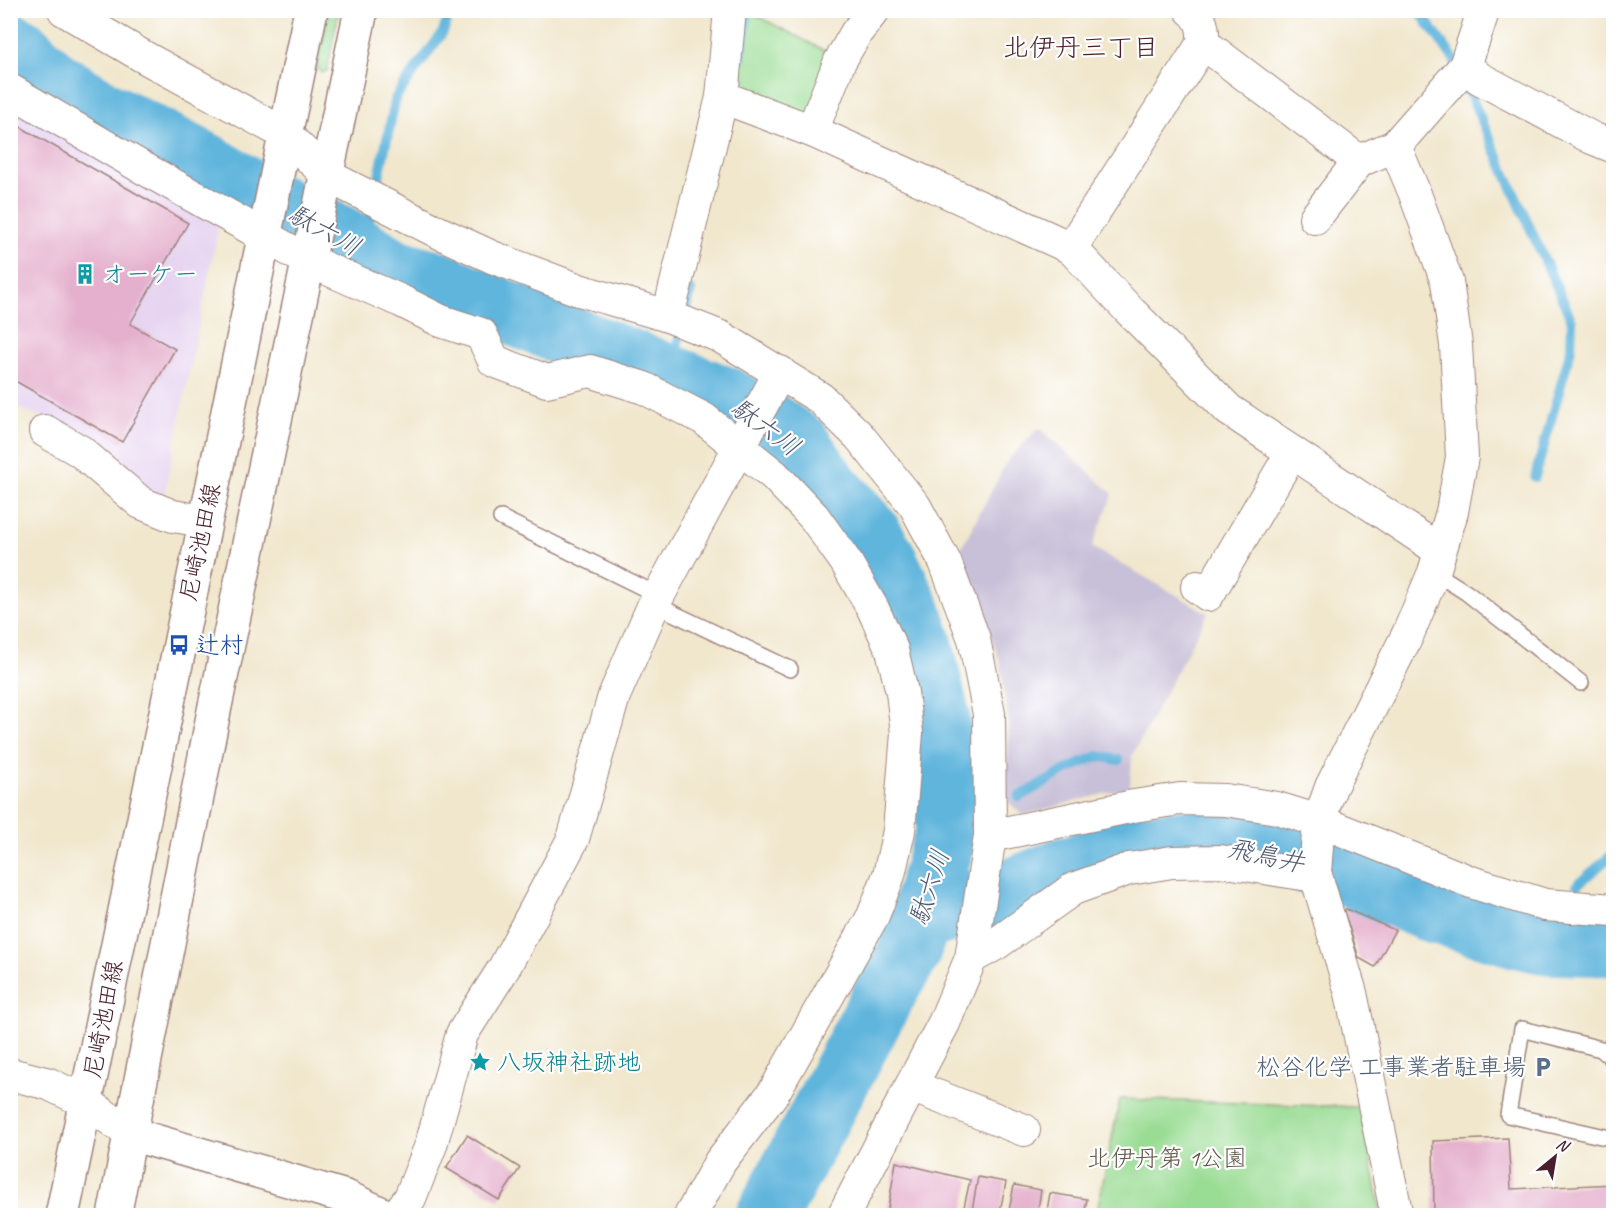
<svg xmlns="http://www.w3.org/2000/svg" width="1624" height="1226" font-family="Caveat,'Klee One',sans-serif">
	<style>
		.built { fill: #e6d3f0 }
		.industrial { fill: #c8c0d8 }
		.green { fill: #99dc93; stroke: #727e5f; stroke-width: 1.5 }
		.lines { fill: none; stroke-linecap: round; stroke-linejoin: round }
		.stream { stroke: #61b5dd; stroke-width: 10 }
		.river { stroke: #61b5dd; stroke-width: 63 }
		.building { fill: #e5b0ce }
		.service-casing { stroke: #9e837c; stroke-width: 18 }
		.minor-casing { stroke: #9e837c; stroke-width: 34 }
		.tertiary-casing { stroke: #9e837c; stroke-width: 36 }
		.primary-casing { stroke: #9e837c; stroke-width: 36 }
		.service { stroke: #fff; stroke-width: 15 }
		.minor { stroke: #fff; stroke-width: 32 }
		.tertiary { stroke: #fff; stroke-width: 33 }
		.primary { stroke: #fff; stroke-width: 33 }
		.labels { text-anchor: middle; stroke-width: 4.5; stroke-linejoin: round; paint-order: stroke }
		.culture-label { font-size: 24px; fill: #0d838f; stroke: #fff; text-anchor: start }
		.street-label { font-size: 24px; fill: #4a1f2b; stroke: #fff }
		.transit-label { font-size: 24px; fill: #164399; stroke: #fff; text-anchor: start }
		.service-label { font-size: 24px; fill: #4e5e75; stroke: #fff; text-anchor: end }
		.park-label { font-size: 24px; fill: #62584a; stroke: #fff }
		.neighbourhood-label { font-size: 26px; fill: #4a1f2b; stroke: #fff }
		.water-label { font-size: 26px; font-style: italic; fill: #535b72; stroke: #fff }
	</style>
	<rect width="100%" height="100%" fill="#fff"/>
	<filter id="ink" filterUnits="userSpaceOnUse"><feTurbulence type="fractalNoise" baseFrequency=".0167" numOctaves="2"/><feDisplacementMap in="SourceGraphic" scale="12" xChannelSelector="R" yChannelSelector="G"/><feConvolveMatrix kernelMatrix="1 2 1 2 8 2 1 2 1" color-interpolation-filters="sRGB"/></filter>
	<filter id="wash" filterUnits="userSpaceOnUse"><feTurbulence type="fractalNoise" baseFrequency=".008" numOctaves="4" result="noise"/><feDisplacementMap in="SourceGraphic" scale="24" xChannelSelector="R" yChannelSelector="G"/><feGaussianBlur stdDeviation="1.35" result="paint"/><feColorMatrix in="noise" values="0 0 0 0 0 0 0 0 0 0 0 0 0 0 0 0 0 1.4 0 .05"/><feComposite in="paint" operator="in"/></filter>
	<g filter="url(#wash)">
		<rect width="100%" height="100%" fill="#f1e7cd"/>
		<path class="built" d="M 10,93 L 221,215 L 163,501 L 66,427 L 11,405 Z"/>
		<path class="industrial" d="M 1039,428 L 1113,494 L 1092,547 L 1208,613 L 1132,756 L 1130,787 L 1023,815 L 1006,800 L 1009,724 L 1000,661 L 960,550 L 1009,458 Z"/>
		<g class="green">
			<path d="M 329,11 L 339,11 L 327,71 L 322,73 L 317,67 Z"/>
			<path d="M 735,11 L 748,11 L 839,58 L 813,116 L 729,90 Z"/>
			<path d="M 1120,1099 L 1360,1107 L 1382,1216 L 1096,1216 Z"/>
		</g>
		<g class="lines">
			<g class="stream">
				<path d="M 1418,10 L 1454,59 L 1572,321 L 1571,349 L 1535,477"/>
				<path d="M 741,58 L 748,10"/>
				<path d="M 363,251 L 396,97 L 443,32 L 451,10"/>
				<path d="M 670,376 L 691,290"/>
				<path d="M 1019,797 L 1068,769 L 1098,756 L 1119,760"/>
				<path d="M 1577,885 L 1614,853"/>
			</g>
			<g class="river">
				<path d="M 10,43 L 21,49 L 54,81 L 101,110 L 208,165 L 258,195 L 339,236 L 393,269 L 434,281 L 507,312 L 724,397 L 754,413 L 799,444 L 828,486 L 866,527 L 884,556 L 911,613 L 922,646 L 939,719 L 947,794 L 947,833 L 909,953 L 886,991 L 767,1216"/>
				<path d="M 919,921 L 1016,888 L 1060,870 L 1135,846 L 1183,841 L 1233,844 L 1257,848 L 1347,875 L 1428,910 L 1515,936 L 1546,943 L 1614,945"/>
			</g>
		</g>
		<g id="blocks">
			<g class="building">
				<path d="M 10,121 L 188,223 L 130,324 L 175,349 L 122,442 L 10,378 Z"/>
				<path d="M 1346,909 L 1395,930 L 1375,967 L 1359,958 L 1344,911 Z"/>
				<path d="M 467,1135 L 520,1168 L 499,1200 L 446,1168 Z"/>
				<path d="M 1508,1138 L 1511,1189 L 1614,1184 L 1614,1216 L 1434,1216 L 1433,1141 Z"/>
				<path d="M 896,1162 L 970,1180 L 962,1216 L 897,1216 L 888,1208 Z"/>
				<path d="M 978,1177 L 1006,1182 L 999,1216 L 971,1216 Z"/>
				<path d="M 1014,1185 L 1041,1190 L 1037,1216 L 1008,1216 Z"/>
				<path d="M 1050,1193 L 1087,1199 L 1084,1216 L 1046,1216 Z"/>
			</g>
		</g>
	</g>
	<g filter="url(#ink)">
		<use href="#blocks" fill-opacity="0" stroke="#9e837c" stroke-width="1.5"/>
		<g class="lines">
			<g class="service-casing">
				<g id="service">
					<path d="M 501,518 L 658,595"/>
					<path d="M 1434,572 L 1467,593 L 1581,683"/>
					<path d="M 654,604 L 790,669"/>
					<path d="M 1614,1060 L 1601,1049 L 1522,1029 L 1508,1115 L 1614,1139"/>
				</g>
			</g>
			<g class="minor-casing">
				<g id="minor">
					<path d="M 64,10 L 144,57 L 285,134 L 328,176 L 438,232 L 492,257 L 579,290 L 668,316 L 721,337 L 820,398 L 859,436 L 915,506 L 945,562 L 974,639 L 989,714 L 990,836 L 971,958 L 944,1023 L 843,1216"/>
					<path d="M 1191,10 C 1202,18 1204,31 1203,43 L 1359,161"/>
					<path d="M 1465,66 L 1479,78 L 1592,138 L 1614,147"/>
					<path d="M 10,90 L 136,164 L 309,261 L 401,301 L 441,321 L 481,334 L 494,361 L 547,381 L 590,371 L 644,388 L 704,419 L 774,475 L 814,517 L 846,562 L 873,609 L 892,650 L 902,692 L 907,733 L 899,831 L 889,875 L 873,916 L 774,1092 L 720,1162 L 690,1216"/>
					<path d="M 722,97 L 812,131 L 1071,248 L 1128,309 L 1229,410 L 1439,550"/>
					<path d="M 812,131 L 840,61 L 856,33 L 874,10"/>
					<path d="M 1395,146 L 1415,194 L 1447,282 L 1456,345 L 1462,457 L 1452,512 L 1434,572 L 1408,634 L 1331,787 L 1319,821 L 1315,872 L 1351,993 L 1397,1216"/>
					<path d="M 1315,218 L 1359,161 L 1395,146 L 1465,66 L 1482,15 L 1482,10"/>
					<path d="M 1071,248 L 1203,43"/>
					<path d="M 668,316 L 722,97 L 730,10"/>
					<path d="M 45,431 L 80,451 L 141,503 L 173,516 L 204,521"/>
					<path d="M 1197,587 L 1208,595 L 1292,452"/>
					<path d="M 990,836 L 1134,806 L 1180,799 L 1225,800 L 1277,808 L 1319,821 L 1471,882 L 1545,905 L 1614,910"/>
					<path d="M 971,958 L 996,944 L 1073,889 L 1129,869 L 1172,862 L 1220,861 L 1315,876"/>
					<path d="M 10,1074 L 49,1084 L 86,1102 L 131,1134"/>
					<path d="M 911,1086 L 1024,1130"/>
					<path d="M 396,1216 L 410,1198 L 431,1145 L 462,1034 L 504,968 L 573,839 L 614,696 L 654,604 L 780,372"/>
				</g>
			</g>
			<g class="tertiary-casing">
				<path id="tertiary" d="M 131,1134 L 346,1197 L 386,1216"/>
			</g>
			<g class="primary-casing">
				<g id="primary">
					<path d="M 62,1216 L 311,10"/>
					<path d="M 114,1216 L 214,711 L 361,10"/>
				</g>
			</g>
			<use href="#service" class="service"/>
			<use href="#minor" class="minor"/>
			<use href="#tertiary" class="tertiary"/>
			<use href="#primary" class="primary"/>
		</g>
	</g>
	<defs>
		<g id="building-bare" transform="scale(1.62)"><path d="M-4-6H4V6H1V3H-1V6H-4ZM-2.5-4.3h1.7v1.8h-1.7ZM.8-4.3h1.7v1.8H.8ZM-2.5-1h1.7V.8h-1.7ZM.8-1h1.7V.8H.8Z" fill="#0f9aa8" stroke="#fff" stroke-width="2.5" paint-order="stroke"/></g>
		<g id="bus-bare" transform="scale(1.62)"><path d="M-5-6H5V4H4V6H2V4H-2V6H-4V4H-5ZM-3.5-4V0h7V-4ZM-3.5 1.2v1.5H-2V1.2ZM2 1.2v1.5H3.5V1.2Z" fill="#1a4fb4" stroke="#fff" stroke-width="2.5" paint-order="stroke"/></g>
		<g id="sight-bare" transform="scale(1.62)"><path d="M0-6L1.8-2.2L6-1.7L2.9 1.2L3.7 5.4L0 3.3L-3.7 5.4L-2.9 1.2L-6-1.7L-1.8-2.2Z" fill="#0f9aa8" stroke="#fff" stroke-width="2.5" paint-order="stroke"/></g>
		<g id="parking-bare" transform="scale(1.62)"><path d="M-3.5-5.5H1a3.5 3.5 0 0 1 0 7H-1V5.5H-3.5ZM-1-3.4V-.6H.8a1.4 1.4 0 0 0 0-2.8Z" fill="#5c6f8a" stroke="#fff" stroke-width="2.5" paint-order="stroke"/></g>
	</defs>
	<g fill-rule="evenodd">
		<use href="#building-bare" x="85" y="274"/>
		<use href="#bus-bare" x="179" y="645"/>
		<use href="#sight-bare" x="480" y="1062"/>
		<use href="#parking-bare" x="1543" y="1067"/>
	</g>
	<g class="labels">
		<g class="culture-label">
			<text x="102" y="282">オーケー</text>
			<text x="497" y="1070">八坂神社跡地</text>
		</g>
		<g class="street-label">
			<text transform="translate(200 542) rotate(-78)" y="8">尼崎池田線</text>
			<text transform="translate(103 1019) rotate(-79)" y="8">尼崎池田線</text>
		</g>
		<g class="transit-label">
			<text x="196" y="653">辻村</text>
		</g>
		<g class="service-label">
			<text x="1526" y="1075">松谷化学 工事業者駐車場</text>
		</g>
		<g class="park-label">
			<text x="1167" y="1166">北伊丹第 1公園</text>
		</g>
		<g class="neighbourhood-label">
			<text x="1081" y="56">北伊丹三丁目</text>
		</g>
		<g class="water-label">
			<text transform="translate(325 230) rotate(29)" y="9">駄六川</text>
			<text transform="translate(766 427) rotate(36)" y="9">駄六川</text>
			<text transform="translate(1266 855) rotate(12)" y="9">飛鳥井</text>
			<text transform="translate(929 887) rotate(-72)" y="9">駄六川</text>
		</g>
	</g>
	<rect width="1624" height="1226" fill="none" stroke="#fff" stroke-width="36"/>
	<g transform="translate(1555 1157) rotate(30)" stroke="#ffffff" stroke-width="4.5" paint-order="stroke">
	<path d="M0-4.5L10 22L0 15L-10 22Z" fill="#4a1f2b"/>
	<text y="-9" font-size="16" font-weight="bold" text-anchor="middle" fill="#4a1f2b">N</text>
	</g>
</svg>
